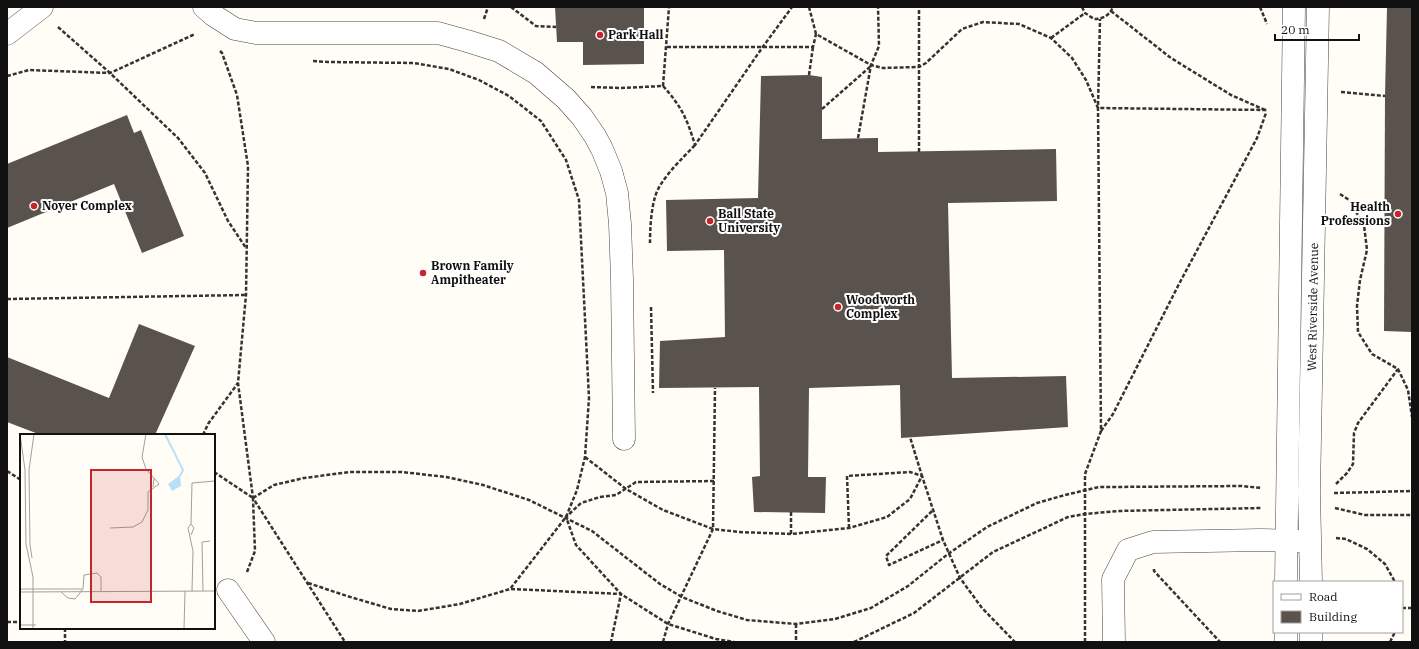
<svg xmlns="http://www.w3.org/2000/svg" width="1419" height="649" font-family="'IBM Plex Serif',serif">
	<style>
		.building { fill: #5a524d }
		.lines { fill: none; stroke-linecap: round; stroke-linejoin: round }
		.minor-casing { stroke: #444; stroke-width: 23 }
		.path { stroke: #333; stroke-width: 2.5; stroke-dasharray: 4 2; stroke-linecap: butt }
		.minor { stroke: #fff; stroke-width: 22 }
		.poi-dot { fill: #c4262e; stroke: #fff; stroke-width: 1.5 }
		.labels { text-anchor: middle; stroke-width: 4; stroke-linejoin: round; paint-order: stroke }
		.poi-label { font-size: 12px; font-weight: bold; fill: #111; stroke: #fff; text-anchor: start }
		.street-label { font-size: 12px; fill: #111; stroke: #fff }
		.inset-river { fill: none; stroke: #b9e0f7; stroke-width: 2 }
		.inset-road { fill: none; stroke: #a09f9a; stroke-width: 1 }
		.view { fill: #c4262e; fill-opacity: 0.15; stroke: #c4262e; stroke-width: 2 }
		.inset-edge { fill: none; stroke: #111; stroke-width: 2 }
	</style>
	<rect width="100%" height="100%" fill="#fffdf5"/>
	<g class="building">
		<path d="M 555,7 L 644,7 L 644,64 L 583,65 L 583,42 L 557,42 Z"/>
		<path d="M 1387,7 L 1412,7 L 1412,332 L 1384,331 L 1385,96 Z"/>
		<path d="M 809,75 L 822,77 L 822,139 L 878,138 L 878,152 L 1056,149 L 1057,201 L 948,203 L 952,378 L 1066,376 L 1068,427 L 901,438 L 900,385 L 809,388 L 808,477 L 826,477 L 825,513 L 754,512 L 752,477 L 760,476 L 759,387 L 659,388 L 660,341 L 725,337 L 724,250 L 667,251 L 666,200 L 758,198 L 761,76 Z"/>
		<path d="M 127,115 L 134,133 L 141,130 L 184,236 L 142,253 L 114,184 L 7,228 L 7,164 Z"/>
		<path d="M 139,324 L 195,346 L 155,435 L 41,435 L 7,422 L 7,357 L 109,398 Z"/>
	</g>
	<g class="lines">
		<g class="minor-casing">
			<g id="minor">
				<path d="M 204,7 L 213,15 L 235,29 L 256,33 L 438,33 L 467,41 L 499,51 L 536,73 L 566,99 L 582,117 L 595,136 L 602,149 L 611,171 L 617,193 L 620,224 L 622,279 L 624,439"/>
				<path d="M 7,34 L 42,7"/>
				<path d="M 1286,582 L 1294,7"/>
				<path d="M 1311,582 L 1309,493 L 1318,7"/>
				<path d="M 228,590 L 264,642"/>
				<path d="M 1286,632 L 1286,642"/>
				<path d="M 1311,632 L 1311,642"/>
				<path d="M 1114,642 L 1113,579 L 1128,550 L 1153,542 L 1261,540 L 1300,541"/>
			</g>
		</g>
		<g class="path">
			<path d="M 511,7 L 536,26 L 556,27"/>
			<path d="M 809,7 L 816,34 L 871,65 L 883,68 L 919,67 L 926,63 L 962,29 L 983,22 L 1019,24 L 1051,38 L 1072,58 L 1086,80 L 1098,108 L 1267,110"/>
			<path d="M 1082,7 L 1085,13 L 1094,19 C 1103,19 1109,16 1113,7"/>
			<path d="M 1260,7 L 1267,24"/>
			<path d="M 1111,11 L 1171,58 L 1231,95 L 1265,110"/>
			<path d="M 484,19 L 488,7"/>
			<path d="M 58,27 L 110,73 L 178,138 L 205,173 L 228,221 L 246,248"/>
			<path d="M 1051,38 L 1085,13"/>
			<path d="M 667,47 L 813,47 L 816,34"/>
			<path d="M 220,51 L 222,53 L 237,95 L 248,166 L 246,295 L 238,383 L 253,498 L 345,642"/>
			<path d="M 809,75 L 813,47"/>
			<path d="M 7,76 L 29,70 L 110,73 L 195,34"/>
			<path d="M 663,86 C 682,107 687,119 695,145 L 762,48 L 792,7"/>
			<path d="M 591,87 L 621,88 L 663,86 L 669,7"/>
			<path d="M 1341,92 L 1385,96"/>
			<path d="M 822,109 L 871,66"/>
			<path d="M 858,138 L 871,65 L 879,46 L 878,7"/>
			<path d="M 919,152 L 919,7"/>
			<path d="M 1340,194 L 1349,200 L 1364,225 L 1367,250 L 1360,280 L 1357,306 L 1358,332 L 1372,354 L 1398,369 L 1408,390 L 1412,417"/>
			<path d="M 650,243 C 650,229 651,211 655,197 C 660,179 682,159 695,145"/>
			<path d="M 7,299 L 246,295"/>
			<path d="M 651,307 L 653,393"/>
			<path d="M 1101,431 L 1113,414 L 1179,284 L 1257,138 L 1266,113"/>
			<path d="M 203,435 L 208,424 L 238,383"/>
			<path d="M 585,457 L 626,489 L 663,510 L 713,529 L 715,388"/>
			<path d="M 7,471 L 21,480"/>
			<path d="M 214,472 L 253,498"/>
			<path d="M 714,481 L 636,482 L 616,495 L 600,497 L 581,503 L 566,517 L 576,545 L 621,594 L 668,624 L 716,639 L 734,642"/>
			<path d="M 1336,484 L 1347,473 L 1353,464 L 1354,433 L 1358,423 L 1398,369"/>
			<path d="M 1334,493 L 1412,491"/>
			<path d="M 253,498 L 274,485 L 304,478 L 350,472 L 402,472 L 446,477 L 483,485 L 529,500 L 592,531 L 660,584 L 682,597 L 717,611 L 747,620 L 796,624 L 835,619 L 871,608 L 908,586 L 948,554 L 987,527 L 1037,503 L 1065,495 L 1099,487 L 1109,487 L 1241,486 L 1262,488"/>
			<path d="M 1335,508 L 1365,515 L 1412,515"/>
			<path d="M 932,511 L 886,556 L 889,565 L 943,540"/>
			<path d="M 791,512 L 791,534"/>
			<path d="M 849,528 L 847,476 L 910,472 L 922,476 L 943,540 L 960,578 L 982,608 L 1015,642"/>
			<path d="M 1336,538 L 1346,539 L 1367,549 L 1385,564 L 1395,582"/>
			<path d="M 1154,569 L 1154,571 L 1220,642"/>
			<path d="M 247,572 L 255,551 L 253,499"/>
			<path d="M 308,583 L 347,596 L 391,609 L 418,611 L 460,604 L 510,589 L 566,517 L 577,490 L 585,457 L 589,398 L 579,200 L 566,160 L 541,121 L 509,96 L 479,80 L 449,69 L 414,63 L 328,62 L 311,61"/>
			<path d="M 511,589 L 621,594 L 611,642"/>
			<path d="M 1402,608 L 1412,608"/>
			<path d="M 7,622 L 21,622"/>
			<path d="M 796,624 L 796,642"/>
			<path d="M 65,628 L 65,642"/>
			<path d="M 663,642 L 668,624 L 713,529 L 739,532 L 791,534 L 849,528 L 887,517 L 910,499 L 922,476 L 910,437"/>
			<path d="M 854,642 L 914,613 L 993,552 L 1068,517 L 1085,514 L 1118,511 L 1262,508"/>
			<path d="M 1085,642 L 1085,474 L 1101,431 L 1098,108 L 1100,19"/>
			<path d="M 1390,642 L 1395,632"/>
		</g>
		<use href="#minor" class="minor"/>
	</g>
	<g class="poi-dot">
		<circle cx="600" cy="35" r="4"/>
		<circle cx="34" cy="206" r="4"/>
		<circle cx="1398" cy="214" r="4"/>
		<circle cx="710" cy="221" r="4"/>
		<circle cx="423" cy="273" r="4"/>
		<circle cx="838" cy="307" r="4"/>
	</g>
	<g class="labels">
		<g class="poi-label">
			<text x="608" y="39">Park Hall</text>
			<text x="42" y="210">Noyer Complex</text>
			<text x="1390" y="211" text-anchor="end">Health<tspan x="1390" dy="14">Professions</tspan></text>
			<text x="718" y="218">Ball State<tspan x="718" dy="14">University</tspan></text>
			<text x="431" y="270">Brown Family<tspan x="431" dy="14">Ampitheater</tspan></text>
			<text x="846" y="304">Woodworth<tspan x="846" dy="14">Complex</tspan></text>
		</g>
		<g class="street-label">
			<text transform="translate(1313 307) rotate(-89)" y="4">West Riverside Avenue</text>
		</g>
	</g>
	<g transform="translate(20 434)">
		<rect width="195" height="195" fill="#fffdf5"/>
		<path d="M 160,41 L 161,52 L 152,57 L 148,50 Z" fill="#b9e0f7"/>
		<path class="inset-river" d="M 145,0 L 163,36 L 160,42"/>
		<path class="inset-road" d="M 0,0 L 5,36 L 6,110 L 13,143 L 13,195M 126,0 L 122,23 L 126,35 L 134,44 L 133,53M 171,90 L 168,94 L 173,117 L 172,157M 90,94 L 113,93 L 122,88 L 128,76 L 128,58 L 139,50 L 134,44M 171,101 L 174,94 L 171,90 L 172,49 L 195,47M 12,124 L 10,111 L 9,36 L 14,0M 0,155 L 62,155M 183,157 L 182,108 L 190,107M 0,158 L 195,157M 41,158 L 48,164 L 55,165 L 63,155 L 64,141 L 77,139 L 81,143 L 81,157M 0,191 L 16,191M 164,195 L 165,157"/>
		<path class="view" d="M 71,36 L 131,36 L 131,168 L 71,168 Z"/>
		<rect width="195" height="195" class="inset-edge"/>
	</g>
	<rect width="1419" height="649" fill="none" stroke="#111111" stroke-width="16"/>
	<rect x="1273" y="581" width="130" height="52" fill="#ffffff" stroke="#a0a0a0"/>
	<rect x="1281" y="594" width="20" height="6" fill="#ffffff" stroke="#a0a0a0"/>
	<text x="1309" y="601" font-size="12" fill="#111111">Road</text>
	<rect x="1281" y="611" width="20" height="12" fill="#5a524d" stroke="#a0a0a0"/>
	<text x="1309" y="621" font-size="12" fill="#111111">Building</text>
	<path d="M1275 34v6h84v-6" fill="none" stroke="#111111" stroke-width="2"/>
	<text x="1281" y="34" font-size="12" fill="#111111" stroke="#ffffff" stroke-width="3" paint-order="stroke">20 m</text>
</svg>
